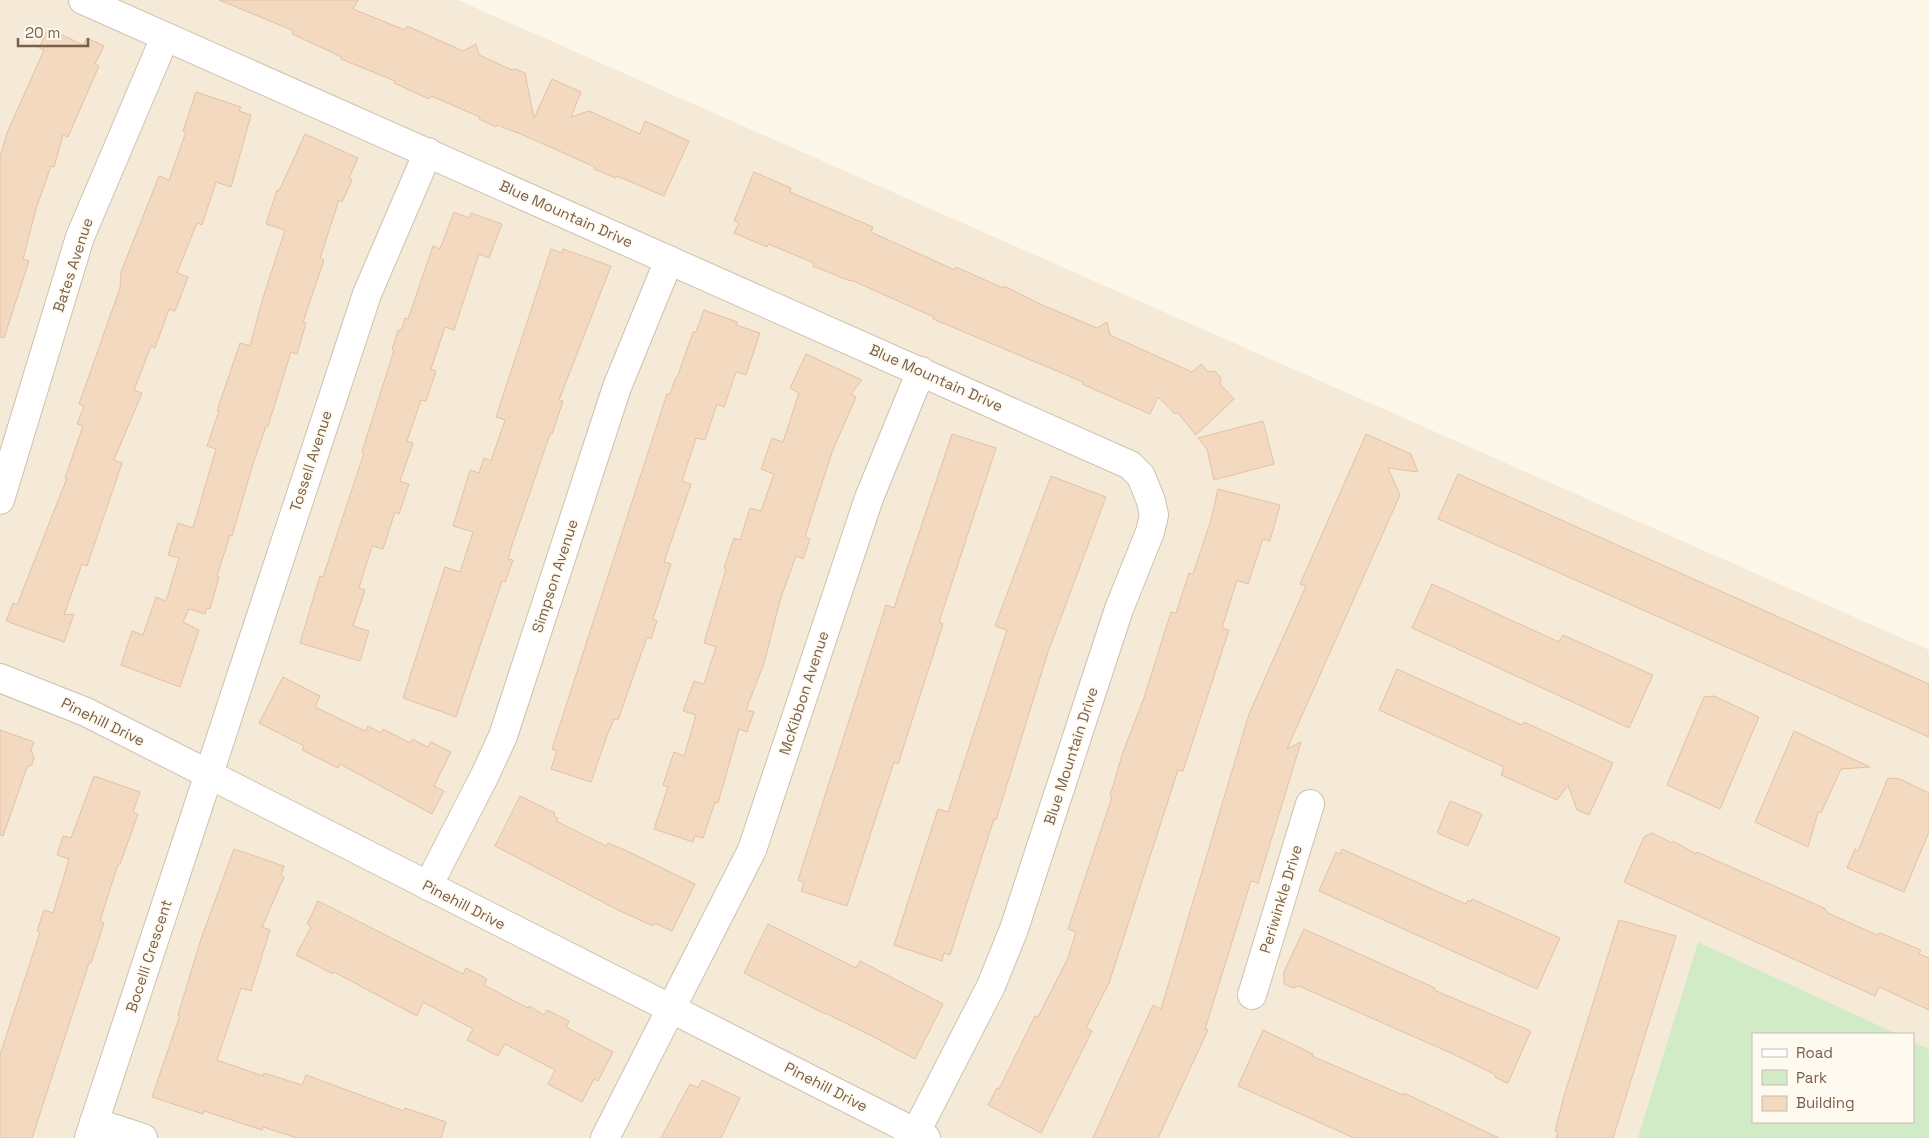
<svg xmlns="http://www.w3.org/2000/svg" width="1929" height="1138" font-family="'Space Grotesk',sans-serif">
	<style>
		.residential { fill: #f5ead7; fill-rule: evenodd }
		.green { fill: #d2ebc7 }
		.building { fill: #f2d9c0; stroke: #e5c1a1 }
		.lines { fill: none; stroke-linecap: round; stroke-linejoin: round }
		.minor-casing { stroke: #cfc0ae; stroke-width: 30 }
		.minor { stroke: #fff; stroke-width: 28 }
		.labels { text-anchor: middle; stroke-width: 4; stroke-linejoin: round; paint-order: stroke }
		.street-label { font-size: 15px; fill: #78604c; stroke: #fffaf0 }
	</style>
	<rect width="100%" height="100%" fill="#fdf7e9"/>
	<path class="residential" d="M 0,0 L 458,0 L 1929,650 L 1929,1138 L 0,1138 ZM 1753,1034 L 1913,1034 L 1913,1122 L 1753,1122 Z"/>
	<path class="green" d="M 1698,942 L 1897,1034 L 1753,1034 L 1753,1122 L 1913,1122 L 1913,1042 L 1929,1049 L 1929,1138 L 1638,1138 Z"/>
	<g class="building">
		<path d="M 219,0 L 358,0 L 353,9 L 405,30 L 407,26 L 463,51 L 476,44 L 479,55 L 512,70 L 515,69 L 525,73 L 534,118 L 552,79 L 581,92 L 571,117 L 589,111 L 640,134 L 645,121 L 689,141 L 664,196 L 617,176 L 616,178 L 594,169 L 595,167 L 523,135 L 497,125 L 496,127 L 479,119 L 480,117 L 431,96 L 429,99 L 394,83 L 395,81 L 341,59 L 342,57 L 292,34 L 294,31 Z"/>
		<path d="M 48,28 L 83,45 L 87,38 L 104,46 L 95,64 L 99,66 L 68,137 L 63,135 L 54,167 L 51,166 L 36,209 L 23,259 L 29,261 L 4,338 L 0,337 L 0,157 L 7,133 L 44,50 L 39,48 Z"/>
		<path d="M 196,92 L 241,107 L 239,111 L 251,115 L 231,187 L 216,182 L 202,225 L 197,223 L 177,273 L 188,277 L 175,311 L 169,309 L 155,348 L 151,346 L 134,390 L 142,393 L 114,460 L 122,463 L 87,566 L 82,564 L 64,615 L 74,614 L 64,642 L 6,621 L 13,603 L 17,605 L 67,478 L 65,478 L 83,426 L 77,424 L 84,406 L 79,404 L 120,288 L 121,272 L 159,176 L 169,180 L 186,132 L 183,131 Z"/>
		<path d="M 305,134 L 358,158 L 349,178 L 352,180 L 342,202 L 339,200 L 320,258 L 324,260 L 303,322 L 306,323 L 297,354 L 291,352 L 268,426 L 266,426 L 252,467 L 232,536 L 230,535 L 217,576 L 219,577 L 210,609 L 207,608 L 205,614 L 189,609 L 183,622 L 199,630 L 180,687 L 121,665 L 132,631 L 143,635 L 156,597 L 166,601 L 179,558 L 168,555 L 178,523 L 193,528 L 216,449 L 207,446 L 219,411 L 217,411 L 240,343 L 250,346 L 262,301 L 285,230 L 266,224 L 277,190 L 279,191 Z"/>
		<path d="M 754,172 L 791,188 L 790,192 L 873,227 L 871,232 L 955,270 L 956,267 L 1003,288 L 1004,286 L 1040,304 L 1097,328 L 1107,322 L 1110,335 L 1192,372 L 1201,364 L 1208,372 L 1215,371 L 1221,378 L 1220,384 L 1234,399 L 1196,435 L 1177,412 L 1175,414 L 1158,397 L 1150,414 L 1082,384 L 1083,382 L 933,319 L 934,317 L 851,280 L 850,281 L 813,266 L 814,263 L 768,244 L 767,247 L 734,233 L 739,223 L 734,221 Z"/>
		<path d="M 454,212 L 469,218 L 471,213 L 502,224 L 489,258 L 479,254 L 454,330 L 445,327 L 431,369 L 436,371 L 426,401 L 421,400 L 407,441 L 413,443 L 400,481 L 409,484 L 399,514 L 395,512 L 383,549 L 372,546 L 359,588 L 365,590 L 353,626 L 369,631 L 360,661 L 300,643 L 320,576 L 323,577 L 364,453 L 362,452 L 394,350 L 392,350 L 398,330 L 401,331 L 405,318 L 408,319 L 433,246 L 440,249 Z"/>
		<path d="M 551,249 L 562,253 L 563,249 L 611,266 L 559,400 L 563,401 L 552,434 L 550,434 L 540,463 L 511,548 L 508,559 L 513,560 L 505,582 L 502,581 L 456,717 L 403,698 L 445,567 L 460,572 L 473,532 L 453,526 L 470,470 L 479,473 L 484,458 L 491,461 L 505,420 L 496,417 Z"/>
		<path d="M 704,310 L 737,322 L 736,325 L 760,333 L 746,375 L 736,372 L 724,407 L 717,404 L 705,440 L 696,438 L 682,481 L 691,484 L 664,562 L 671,564 L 653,619 L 657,621 L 651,639 L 647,637 L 618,720 L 614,719 L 608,733 L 591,782 L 551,769 L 557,751 L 552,749 L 667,394 L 670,394 L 676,377 L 677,378 L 693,332 L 696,332 Z"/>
		<path d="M 806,354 L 862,380 L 851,394 L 856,397 L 832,452 L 815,505 L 805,537 L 810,539 L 803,559 L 796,556 L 781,597 L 764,663 L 746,710 L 754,712 L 747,732 L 739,729 L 718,803 L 715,802 L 703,838 L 695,836 L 693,842 L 654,829 L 668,787 L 663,785 L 674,752 L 684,756 L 696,715 L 683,711 L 694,681 L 704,684 L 716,647 L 704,643 L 726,569 L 724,568 L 734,538 L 740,540 L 750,508 L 761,511 L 774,474 L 761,469 L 772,438 L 783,442 L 799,393 L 790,388 Z"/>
		<path d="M 1263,421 L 1274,464 L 1214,480 L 1207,449 L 1198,438 Z"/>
		<path d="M 952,434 L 996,448 L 939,622 L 943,624 L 898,764 L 894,762 L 847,906 L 801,891 L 804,883 L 798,880 L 886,605 L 894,608 Z"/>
		<path d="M 1366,434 L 1411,454 L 1418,472 L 1388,468 L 1400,495 L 1287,749 L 1301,742 L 1258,883 L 1251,881 L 1205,1029 L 1208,1030 L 1158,1138 L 1093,1138 L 1153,1005 L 1161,1009 L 1249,714 L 1306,586 L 1300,584 Z"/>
		<path d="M 1458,474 L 1929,684 L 1929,737 L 1438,519 Z"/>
		<path d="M 1051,476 L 1106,497 L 1048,652 L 996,820 L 994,819 L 950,955 L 944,953 L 942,961 L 894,945 L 938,809 L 948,812 L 1007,630 L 995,626 Z"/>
		<path d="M 1218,489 L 1280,505 L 1270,541 L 1263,539 L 1248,584 L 1237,580 L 1222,628 L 1229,630 L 1183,771 L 1178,770 L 1109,983 L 1086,1028 L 1092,1031 L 1041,1133 L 988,1105 L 997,1088 L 999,1089 L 1035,1016 L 1038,1017 L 1068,958 L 1076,932 L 1068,929 L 1112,797 L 1110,796 L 1123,752 L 1144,698 L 1171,612 L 1176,613 L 1189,573 L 1193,574 L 1211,520 Z"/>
		<path d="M 1432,584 L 1559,642 L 1563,635 L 1653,675 L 1629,728 L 1412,628 Z"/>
		<path d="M 1397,669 L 1522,725 L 1524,722 L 1613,763 L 1589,815 L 1577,810 L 1568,785 L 1557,800 L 1501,775 L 1504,767 L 1379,710 Z"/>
		<path d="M 283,677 L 320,696 L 315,707 L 365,731 L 368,726 L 381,733 L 383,729 L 410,743 L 412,739 L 428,747 L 431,742 L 451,752 L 434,786 L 444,791 L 432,814 L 340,764 L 338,768 L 302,750 L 304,746 L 259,723 Z"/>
		<path d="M 1714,696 L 1759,717 L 1720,809 L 1667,785 L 1704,697 Z"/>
		<path d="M 0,730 L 34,742 L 31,750 L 34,757 L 32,765 L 27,767 L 3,836 L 0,835 Z"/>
		<path d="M 1794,731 L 1870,767 L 1841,769 L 1821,813 L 1818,812 L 1808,847 L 1755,822 Z"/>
		<path d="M 94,776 L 140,792 L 133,812 L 138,814 L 120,864 L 118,864 L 100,921 L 104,923 L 91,963 L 89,963 L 32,1138 L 0,1138 L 0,1055 L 40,932 L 37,931 L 44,910 L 53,913 L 69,859 L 57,855 L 63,836 L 71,838 Z"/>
		<path d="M 1888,778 L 1900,779 L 1929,793 L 1929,832 L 1904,892 L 1847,868 L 1855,849 L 1858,851 Z"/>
		<path d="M 520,796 L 555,813 L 554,816 L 558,818 L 556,821 L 606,846 L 608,843 L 625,850 L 695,884 L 672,931 L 654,923 L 653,926 L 618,910 L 495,846 Z"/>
		<path d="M 1450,801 L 1482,814 L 1468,846 L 1437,833 Z"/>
		<path d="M 1652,833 L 1672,843 L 1673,841 L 1696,854 L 1697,852 L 1824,908 L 1828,913 L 1877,935 L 1880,933 L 1921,950 L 1919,954 L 1929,958 L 1929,1010 L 1879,987 L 1875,996 L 1624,882 L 1644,837 Z"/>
		<path d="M 234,849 L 284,866 L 281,875 L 284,877 L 262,927 L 270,930 L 251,991 L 241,988 L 217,1060 L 263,1076 L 264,1073 L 302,1085 L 306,1075 L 404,1111 L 405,1108 L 446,1122 L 441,1138 L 297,1138 L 263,1127 L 262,1130 L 204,1111 L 203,1114 L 152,1097 L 180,1015 L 178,1015 L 201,939 Z"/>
		<path d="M 1342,849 L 1466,904 L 1468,900 L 1471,902 L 1472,899 L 1560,938 L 1537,989 L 1319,891 L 1336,852 L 1340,854 Z"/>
		<path d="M 318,901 L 463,974 L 466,968 L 487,979 L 484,985 L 528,1008 L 529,1006 L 544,1015 L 547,1010 L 569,1021 L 566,1027 L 613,1052 L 598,1081 L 594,1079 L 582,1102 L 548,1084 L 555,1070 L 505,1044 L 498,1056 L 467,1040 L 473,1029 L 423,1002 L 417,1016 L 334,972 L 333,974 L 296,955 L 311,927 L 307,924 Z"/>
		<path d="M 1619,920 L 1676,936 L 1613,1138 L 1556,1138 L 1558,1132 L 1555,1131 L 1564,1096 Z"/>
		<path d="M 768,924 L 856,968 L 860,961 L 943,1004 L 915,1059 L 874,1037 L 825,1013 L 825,1014 L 744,973 Z"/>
		<path d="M 1304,929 L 1435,988 L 1434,990 L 1531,1031 L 1508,1083 L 1496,1078 L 1494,1074 L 1453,1054 L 1299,986 L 1293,988 L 1284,984 L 1284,972 Z"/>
		<path d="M 1263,1030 L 1313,1054 L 1312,1056 L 1403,1095 L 1404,1093 L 1499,1138 L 1354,1138 L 1238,1086 Z"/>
		<path d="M 702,1080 L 740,1098 L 721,1138 L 661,1138 L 690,1084 L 698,1088 Z"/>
	</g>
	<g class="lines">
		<g class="minor-casing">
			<g id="minor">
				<path d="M 83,0 L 1130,465 L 1141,476 L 1151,501 L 1154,515 L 1150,532 L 1119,609 L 1014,929 L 991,986 L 913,1138"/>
				<path d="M 0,500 L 80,237 L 165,37"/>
				<path d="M 0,678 L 86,712 L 926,1138"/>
				<path d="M 428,886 L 485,775 L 503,736 L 617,387 L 669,260"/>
				<path d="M 1252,995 L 1310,804"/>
				<path d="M 94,1122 L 143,1138"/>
				<path d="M 89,1138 L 367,294 L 428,152"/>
				<path d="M 605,1138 L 752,850 L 869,498 L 921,371"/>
			</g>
		</g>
		<use href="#minor" class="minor"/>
	</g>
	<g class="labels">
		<g class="street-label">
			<text transform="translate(566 214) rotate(24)" y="5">Blue Mountain Drive</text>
			<text transform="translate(73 265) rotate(-72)" y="5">Bates Avenue</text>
			<text transform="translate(936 378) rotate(24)" y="5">Blue Mountain Drive</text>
			<text transform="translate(311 461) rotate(-72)" y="5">Tossell Avenue</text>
			<text transform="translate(555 576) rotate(-72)" y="5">Simpson Avenue</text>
			<text transform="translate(804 693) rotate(-72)" y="5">McKibbon Avenue</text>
			<text transform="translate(103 722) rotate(26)" y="5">Pinehill Drive</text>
			<text transform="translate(1071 756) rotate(-72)" y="5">Blue Mountain Drive</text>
			<text transform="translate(1281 899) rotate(-73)" y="5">Periwinkle Drive</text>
			<text transform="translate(464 905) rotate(27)" y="5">Pinehill Drive</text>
			<text transform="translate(149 956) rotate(-72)" y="5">Bocelli Crescent</text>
			<text transform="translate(826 1087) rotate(27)" y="5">Pinehill Drive</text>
		</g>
	</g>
	<rect x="1752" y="1033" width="162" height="90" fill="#fffaf0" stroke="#c9bcae"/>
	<rect x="1762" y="1049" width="25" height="8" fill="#ffffff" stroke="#c9bcae"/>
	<text x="1796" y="1058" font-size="15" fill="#78604c">Road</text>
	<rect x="1762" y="1070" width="25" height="15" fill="#d2ebc7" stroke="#c9bcae"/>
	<text x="1796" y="1083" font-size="15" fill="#78604c">Park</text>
	<rect x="1762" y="1096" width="25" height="15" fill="#f2d9c0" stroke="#c9bcae"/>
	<text x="1796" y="1108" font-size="15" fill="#78604c">Building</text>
	<path d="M18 38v8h70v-8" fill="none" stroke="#78604c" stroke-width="2.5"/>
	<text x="25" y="38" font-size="15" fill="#78604c" stroke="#fffaf0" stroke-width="4" paint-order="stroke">20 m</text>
</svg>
